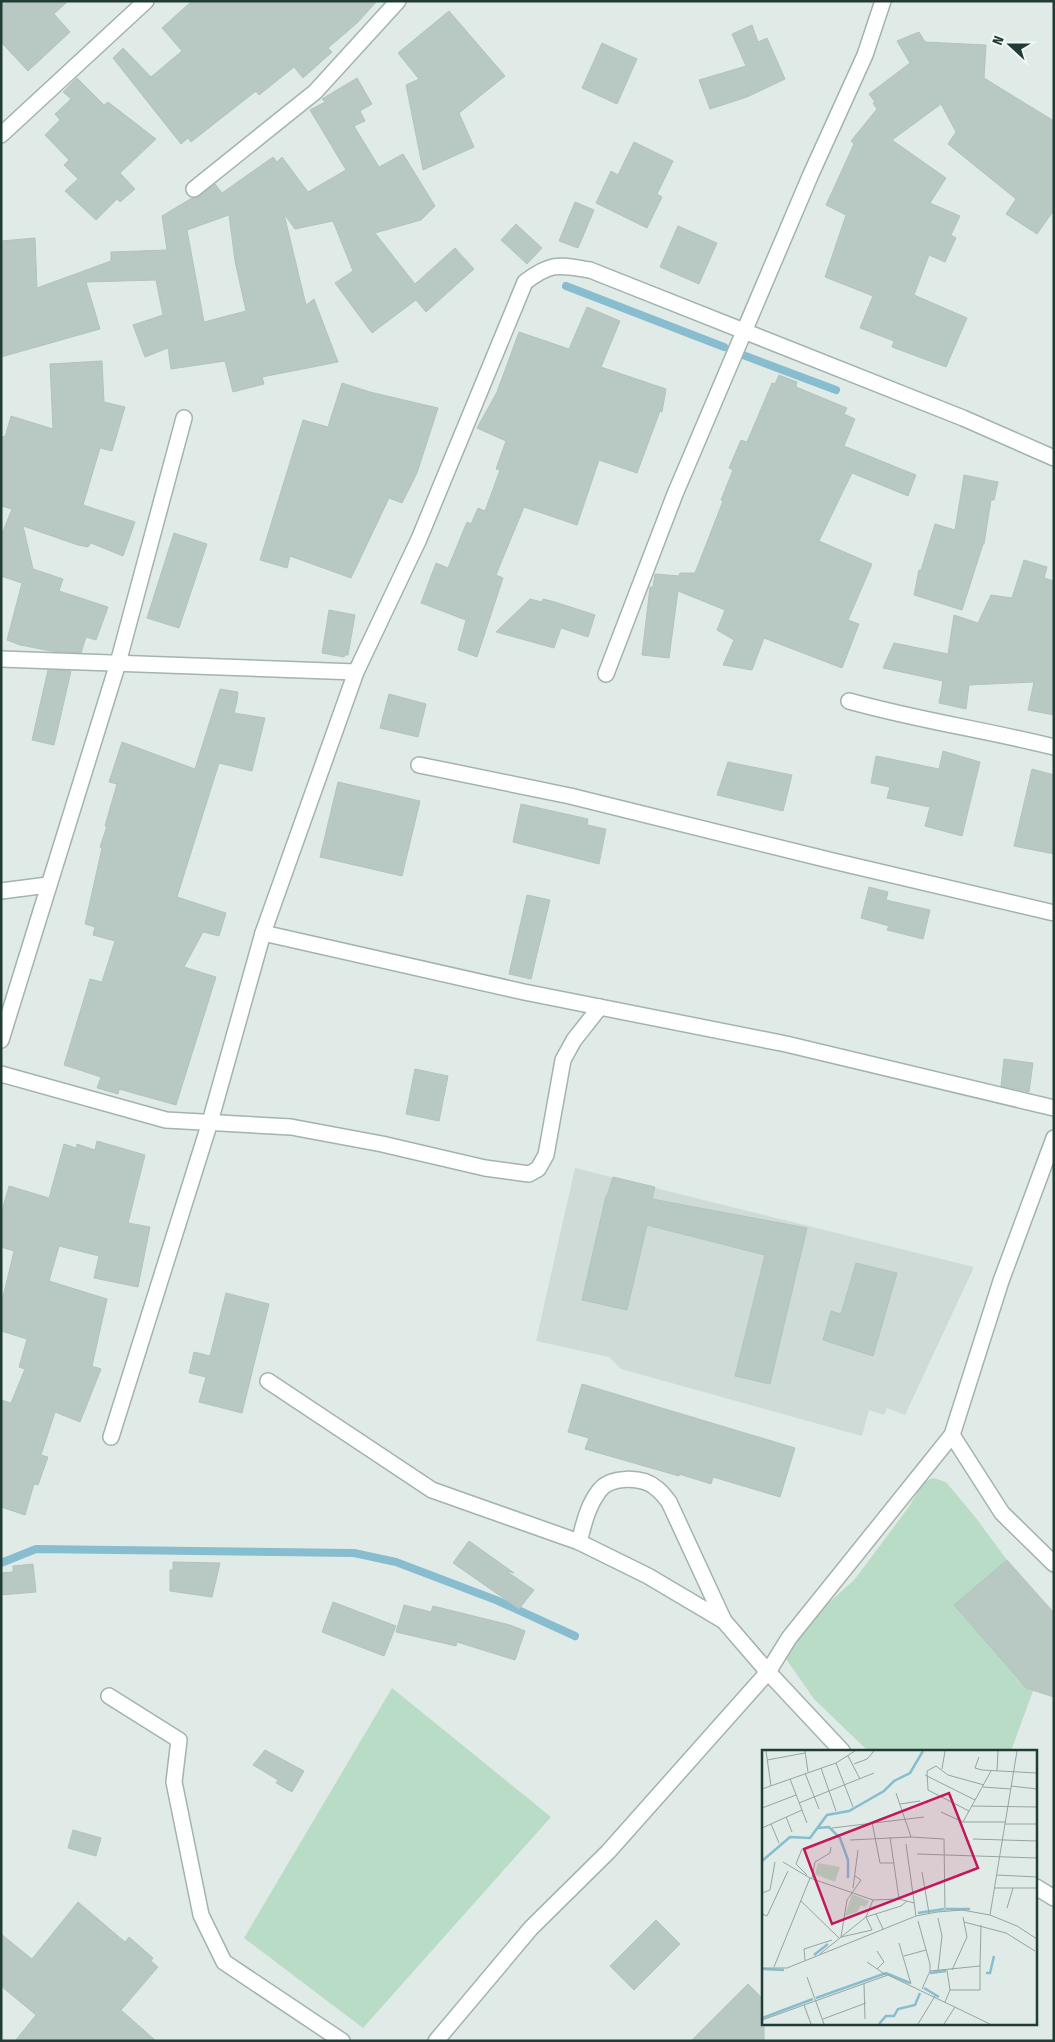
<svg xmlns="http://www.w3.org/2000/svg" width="1055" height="2042" font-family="'Fira Sans Condensed',sans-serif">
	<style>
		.built { fill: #cedbd6 }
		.green { fill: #b9dcc6 }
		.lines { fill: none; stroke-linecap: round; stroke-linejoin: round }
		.stream { stroke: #88bdd0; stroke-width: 8 }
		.building { fill: #b8c8c3; stroke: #b2c4bf; fill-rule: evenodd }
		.street-casing { stroke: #a3b3af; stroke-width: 18 }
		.street { stroke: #fff; stroke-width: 15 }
		.inset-river { fill: none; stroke: #88bdd0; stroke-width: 2.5 }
		.inset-road { fill: none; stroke: #94a5a1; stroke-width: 1 }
		.view { fill: #c2185b; fill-opacity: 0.15; stroke: #c2185b; stroke-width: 2.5 }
		.inset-edge { fill: none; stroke: #213b37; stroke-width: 2.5 }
	</style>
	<rect width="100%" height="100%" fill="#e0ebe7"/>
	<path class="built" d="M 575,1168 L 974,1267 L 905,1415 L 887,1408 L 884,1415 L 869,1410 L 862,1436 L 621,1369 L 609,1357 L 536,1341 Z"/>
	<g class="green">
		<path d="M 933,1478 L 946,1482 L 976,1518 L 1007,1560 L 954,1605 L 1021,1683 L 1029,1677 L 1033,1691 L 1011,1751 L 868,1751 L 814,1699 L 784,1656 L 800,1629 L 855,1579 L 908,1508 L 924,1482 Z"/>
		<path d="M 392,1688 L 551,1817 L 363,2028 L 244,1938 Z"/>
	</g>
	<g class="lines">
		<g class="stream">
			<path d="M 566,286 L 724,347"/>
			<path d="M 743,355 L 836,390"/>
			<path d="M 1,1563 L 36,1549 L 354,1553 L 396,1562 L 496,1600 L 575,1636"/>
		</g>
	</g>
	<g class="building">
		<path d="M 1,1 L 68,1 L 54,14 L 70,32 L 28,71 L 1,42 Z"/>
		<path d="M 192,1 L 377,1 L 357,23 L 328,48 L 332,52 L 303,78 L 294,67 L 259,95 L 256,91 L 191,142 L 188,138 L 181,144 L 113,58 L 123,48 L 151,77 L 182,51 L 162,28 Z"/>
		<path d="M 449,11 L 505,76 L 459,113 L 474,147 L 423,170 L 406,85 L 419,79 L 398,53 Z"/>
		<path d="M 752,25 L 758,42 L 767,38 L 785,79 L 747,97 L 710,109 L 699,80 L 746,66 L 732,34 Z"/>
		<path d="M 919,32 L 925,42 L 986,45 L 984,78 L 1054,121 L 1054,210 L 1037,234 L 1006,214 L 1016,199 L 948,144 L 956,132 L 941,104 L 892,140 L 946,178 L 930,203 L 960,216 L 951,235 L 956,238 L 945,262 L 929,255 L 914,295 L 967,318 L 946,367 L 892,347 L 894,341 L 860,328 L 873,296 L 825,277 L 846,215 L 826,205 L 854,144 L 851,141 L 877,109 L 873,103 L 875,102 L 869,94 L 910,63 L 897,41 Z"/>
		<path d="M 602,43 L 637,59 L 617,104 L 582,88 Z"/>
		<path d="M 77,78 L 104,105 L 108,102 L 156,139 L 120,173 L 135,189 L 120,202 L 117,199 L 96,220 L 65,191 L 78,179 L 64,165 L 69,160 L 45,135 L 60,120 L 55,114 L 71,99 L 63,92 Z"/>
		<path d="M 357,78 L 372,104 L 360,111 L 365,121 L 354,126 L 379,167 L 403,154 L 435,206 L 421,220 L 375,233 L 415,284 L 455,248 L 474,269 L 426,312 L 416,300 L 372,333 L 335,283 L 353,271 L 333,221 L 295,229 L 284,214 L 306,305 L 314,299 L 338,362 L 262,377 L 264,384 L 233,392 L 225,361 L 171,369 L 168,348 L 145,357 L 133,325 L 163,315 L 156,280 L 86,282 L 100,329 L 1,357 L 1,241 L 35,238 L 37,288 L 111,261 L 111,252 L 167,250 L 162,216 L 192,198 L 199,197 L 215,184 L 222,193 L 273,157 L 277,162 L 282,157 L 308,192 L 346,170 L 310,110 L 325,102 L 322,99 ZM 229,215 L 235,261 L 246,311 L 204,322 L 187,230 Z"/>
		<path d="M 634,142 L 673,161 L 657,194 L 662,197 L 647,228 L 596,203 L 611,171 L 618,175 Z"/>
		<path d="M 575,202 L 594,210 L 578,248 L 559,241 Z"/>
		<path d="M 516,224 L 542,248 L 527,264 L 501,240 Z"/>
		<path d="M 678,226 L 717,243 L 699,284 L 660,267 Z"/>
		<path d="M 587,307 L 620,321 L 601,367 L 666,389 L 662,412 L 660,411 L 637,473 L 599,460 L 577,525 L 524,507 L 496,575 L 503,578 L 477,657 L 458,650 L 466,620 L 421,603 L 436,563 L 448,568 L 467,522 L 471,524 L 478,508 L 485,511 L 500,470 L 496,469 L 506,441 L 477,428 L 497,392 L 519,332 L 569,349 Z"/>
		<path d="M 102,361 L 104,402 L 125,407 L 112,451 L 100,448 L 83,505 L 135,522 L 123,556 L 91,543 L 88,547 L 78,545 L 23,526 L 33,569 L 63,579 L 59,591 L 108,607 L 96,640 L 86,637 L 81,653 L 51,651 L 20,645 L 7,640 L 22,583 L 1,576 L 1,536 L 12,509 L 1,506 L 1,436 L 5,437 L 11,416 L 53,429 L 50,364 Z"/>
		<path d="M 779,375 L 797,382 L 796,387 L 847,408 L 844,414 L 855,419 L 844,446 L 916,475 L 908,496 L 852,473 L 819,541 L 872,564 L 848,620 L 859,624 L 842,668 L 764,638 L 752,670 L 723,665 L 734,640 L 717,630 L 725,610 L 678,591 L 669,658 L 642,655 L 650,587 L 653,587 L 655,574 L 679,576 L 680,573 L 695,573 L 723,501 L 721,500 L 733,470 L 729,468 L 741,440 L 747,442 L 772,383 L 775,384 Z"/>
		<path d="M 342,383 L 370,392 L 438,408 L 417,473 L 402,503 L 389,498 L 351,578 L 290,556 L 287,568 L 260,560 L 303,420 L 328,427 Z"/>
		<path d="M 964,475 L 998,482 L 994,500 L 991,500 L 984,544 L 983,544 L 962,610 L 914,595 L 919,570 L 921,570 L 935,524 L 955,530 Z"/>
		<path d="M 174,533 L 207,544 L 179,628 L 147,618 Z"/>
		<path d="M 1024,560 L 1047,567 L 1044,578 L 1054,581 L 1054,715 L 1028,710 L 1034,682 L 969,685 L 966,709 L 939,703 L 943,681 L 883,668 L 894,643 L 948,654 L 954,615 L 978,623 L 991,595 L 1012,598 Z"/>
		<path d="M 530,599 L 542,602 L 543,599 L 555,602 L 595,615 L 588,637 L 561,628 L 554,648 L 496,632 Z"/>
		<path d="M 329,610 L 355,615 L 348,655 L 345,655 L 344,657 L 322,653 Z"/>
		<path d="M 48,670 L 71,671 L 54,745 L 32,740 Z"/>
		<path d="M 220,689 L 238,692 L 237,701 L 234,713 L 265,718 L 252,771 L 219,763 L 177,897 L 226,913 L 219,936 L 203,932 L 184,967 L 216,977 L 176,1105 L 119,1089 L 118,1094 L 97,1088 L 101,1077 L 64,1065 L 90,979 L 102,982 L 115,941 L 93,935 L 95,927 L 85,924 L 102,848 L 100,847 L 107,826 L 105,826 L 117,784 L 109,782 L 122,742 L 195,769 Z"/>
		<path d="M 389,694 L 426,704 L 418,737 L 380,728 Z"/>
		<path d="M 943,751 L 980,762 L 962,836 L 925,826 L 930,807 L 887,798 L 890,787 L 871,783 L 876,756 L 939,769 Z"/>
		<path d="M 728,762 L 792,775 L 783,811 L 717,795 Z"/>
		<path d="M 1032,769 L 1054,775 L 1054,854 L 1014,846 Z"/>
		<path d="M 338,782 L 420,801 L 402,876 L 320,857 Z"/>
		<path d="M 521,804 L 588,819 L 587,825 L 606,829 L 599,864 L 513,842 Z"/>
		<path d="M 869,887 L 888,892 L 886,900 L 930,910 L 923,939 L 887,930 L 889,926 L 861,918 Z"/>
		<path d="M 527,895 L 550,900 L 531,979 L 509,974 Z"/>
		<path d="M 1004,1059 L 1033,1063 L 1029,1092 L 1001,1086 Z"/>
		<path d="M 415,1069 L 448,1076 L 439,1121 L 406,1114 Z"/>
		<path d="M 97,1141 L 145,1155 L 128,1223 L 150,1227 L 138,1287 L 94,1278 L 99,1256 L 59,1246 L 49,1281 L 107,1299 L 92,1366 L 101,1369 L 80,1422 L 55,1412 L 41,1455 L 48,1457 L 38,1485 L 34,1484 L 25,1515 L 1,1507 L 1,1400 L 11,1403 L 25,1369 L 19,1367 L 27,1339 L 1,1331 L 1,1305 L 14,1251 L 1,1247 L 1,1214 L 9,1186 L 49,1198 L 64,1144 L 76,1148 L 77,1144 L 95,1150 Z"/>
		<path d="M 613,1177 L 655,1187 L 652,1199 L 807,1228 L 770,1384 L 735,1376 L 765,1255 L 647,1225 L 627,1310 L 582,1300 L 606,1196 L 607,1196 Z"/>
		<path d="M 856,1263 L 897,1273 L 873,1356 L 823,1340 L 831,1311 L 841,1314 Z"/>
		<path d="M 226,1293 L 269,1304 L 242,1413 L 199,1402 L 206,1377 L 189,1373 L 194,1352 L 210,1356 Z"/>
		<path d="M 582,1384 L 795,1448 L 780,1497 L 713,1477 L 711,1484 L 679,1474 L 679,1476 L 585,1449 L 589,1438 L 568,1432 Z"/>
		<path d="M 469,1541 L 514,1573 L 506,1571 L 534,1590 L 519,1609 L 453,1563 Z"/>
		<path d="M 1007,1560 L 1054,1613 L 1054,1697 L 1026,1688 L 954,1605 Z"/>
		<path d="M 173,1562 L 220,1563 L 212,1597 L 170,1591 L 170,1570 L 173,1570 Z"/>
		<path d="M 33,1564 L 36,1592 L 1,1595 L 1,1573 L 13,1572 L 13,1566 Z"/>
		<path d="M 333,1602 L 396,1626 L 384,1656 L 322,1632 Z"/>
		<path d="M 404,1605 L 431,1612 L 433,1606 L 510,1625 L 525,1631 L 515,1660 L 457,1642 L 456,1646 L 396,1632 Z"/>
		<path d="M 265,1750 L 304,1771 L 292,1792 L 276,1783 L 278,1780 L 253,1765 Z"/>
		<path d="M 73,1830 L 101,1838 L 96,1856 L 68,1848 Z"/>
		<path d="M 78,1902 L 125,1942 L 129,1937 L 153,1958 L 151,1961 L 158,1967 L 121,2010 L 156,2041 L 15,2041 L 36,2015 L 1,1986 L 1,1934 L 32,1959 Z"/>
		<path d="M 656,1920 L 680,1944 L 634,1990 L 610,1966 Z"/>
		<path d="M 748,1984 L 764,2000 L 764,2041 L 691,2041 Z"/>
	</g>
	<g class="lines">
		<g class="street-casing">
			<g id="street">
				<path d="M 1,135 L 146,1"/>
				<path d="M 194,189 L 315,92 L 398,1"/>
				<path d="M 1,659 L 356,672"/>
				<path d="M 606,674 L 675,494 L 811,174 L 865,55 L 883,1"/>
				<path d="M 849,701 C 916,720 986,730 1054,747"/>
				<path d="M 419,765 L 570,796 L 833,861 L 1054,913"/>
				<path d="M 1,891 L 48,885"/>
				<path d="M 263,933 L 524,992 L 786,1044 L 1054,1108"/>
				<path d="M 1,1040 L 118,663 L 184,418"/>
				<path d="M 1,1074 L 166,1120 L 291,1127 L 382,1144 L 485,1168 L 529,1174 L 538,1169 L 546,1155 L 563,1060 L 574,1040 L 600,1007"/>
				<path d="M 268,1381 L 432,1490 L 579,1542 L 648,1576 L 724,1621 L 768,1672 L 842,1751"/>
				<path d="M 952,1435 L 1002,1513 L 1054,1564"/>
				<path d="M 111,1437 L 210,1122 L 263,933 L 356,672 L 419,539 L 525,282 C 552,262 558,265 590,270 L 963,418 L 1054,458"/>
				<path d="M 579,1542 C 584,1524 587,1507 599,1491 C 610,1476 642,1476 656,1488 C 661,1491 665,1497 669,1502 L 724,1621"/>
				<path d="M 109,1696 L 179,1740 L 174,1782 L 201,1915 L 224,1962 L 342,2041"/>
				<path d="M 1036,1887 L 1054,1898"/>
				<path d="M 436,2041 L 531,1928 L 608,1852 L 768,1672 L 789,1638 L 952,1435 L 1001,1281 L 1054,1138"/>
			</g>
		</g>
		<use href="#street" class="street"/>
	</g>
	<g transform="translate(762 1750)">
		<rect width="275" height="275" fill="#e0ebe7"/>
		<path d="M 56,113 L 78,117 L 73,132 L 53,124 ZM 90,144 L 107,151 L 103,157 L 99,155 L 95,162 L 83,166 Z" fill="#b9dcc6"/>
		<path class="inset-river" d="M 56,78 L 67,77 L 78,88 L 86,110 L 86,128M 0,111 L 28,87 L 48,88 L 65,65 L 87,61 L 122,41 L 132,31 L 148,23 L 161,1M 184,159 L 208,159M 156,163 L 182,159M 52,205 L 66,194M 1,219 L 22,220M 168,223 L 184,221M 224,223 L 228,223 L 232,206M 162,238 L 177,247M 54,248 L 124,223 L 148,233M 0,268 L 51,249M 117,274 L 124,266 L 132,266 L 136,259 L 153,255 L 158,243"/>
		<path class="inset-road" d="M 4,1 L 9,36M 43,1 L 46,22M 86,6 L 98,29M 217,7 L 213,18 L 220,20 L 275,23M 5,10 L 43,3M 74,13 L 91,57M 92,14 L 105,9 L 112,1M 59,18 L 74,61M 180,19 L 183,1M 235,21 L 236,1M 43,23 L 57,59M 163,25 L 213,50M 28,29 L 45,73M 249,36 L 275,39M 221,37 L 249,39M 0,39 L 74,13 L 93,1M 134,43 L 149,87M 37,53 L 112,23M 138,54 L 158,51M 210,56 L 275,57M 0,58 L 34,45M 207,61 L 166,40 L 165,21 L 174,16 L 186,25 L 222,35M 179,62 L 201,72 L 244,72M 24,67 L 30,82M 110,72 L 118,113 L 132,113M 201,72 L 229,21M 9,74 L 17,93M 243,74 L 275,74M 0,78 L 40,60M 70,78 L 162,67M 128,87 L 137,149M 211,89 L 275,91M 88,90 L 149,87 L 182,89 L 183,161M 144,94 L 154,166M 40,99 L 34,114 L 45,125M 155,104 L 275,108M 21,112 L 48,128M 160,122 L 167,163M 235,125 L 275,127M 93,126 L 99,130 L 85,150 L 79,187 L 110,180M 50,128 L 53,112 L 68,103 L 69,97M 91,138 L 96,100M 233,138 L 275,138M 0,143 L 8,140 L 13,112M 39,151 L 77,188M 245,158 L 251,138M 0,164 L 5,166 L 26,121M 114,164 L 121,179M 228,165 L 255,1M 176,168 L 180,186 L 176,221M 156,171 L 168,214 L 168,221 L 160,239M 202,172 L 244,183 L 273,201M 110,180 L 104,167 L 111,150M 137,193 L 149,234M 115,201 L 122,212 L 115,219M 58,204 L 104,167 L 139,156 L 145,151M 142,206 L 164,200M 43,210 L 42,199 L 70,190M 105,212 L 124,225M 12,217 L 48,128 L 111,150 L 137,149 L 152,153M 0,218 L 25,218 L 154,166 L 175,162 L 200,160 L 228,165 L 255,176 L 275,189M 185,220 L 188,240M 190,220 L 205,187 L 201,167M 168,221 L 218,216 L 219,175M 45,227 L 62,274M 102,234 L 103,269M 183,252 L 188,240 L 218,240 L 218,216M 42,255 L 49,274M 61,269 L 104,253M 0,270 L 126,225 L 228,274M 156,274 L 173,246M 182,274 L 193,257"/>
		<path class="view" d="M 187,43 L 216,118 L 70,174 L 42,99 Z"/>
		<rect width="275" height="275" class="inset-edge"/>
	</g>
	<rect width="1055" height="2042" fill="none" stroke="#213b37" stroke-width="5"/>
	<g transform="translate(1010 45) rotate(291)" stroke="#f0f7f5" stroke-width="4" paint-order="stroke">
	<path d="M0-4L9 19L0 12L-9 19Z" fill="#213b37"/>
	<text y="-8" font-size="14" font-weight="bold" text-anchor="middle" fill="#213b37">N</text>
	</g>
</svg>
